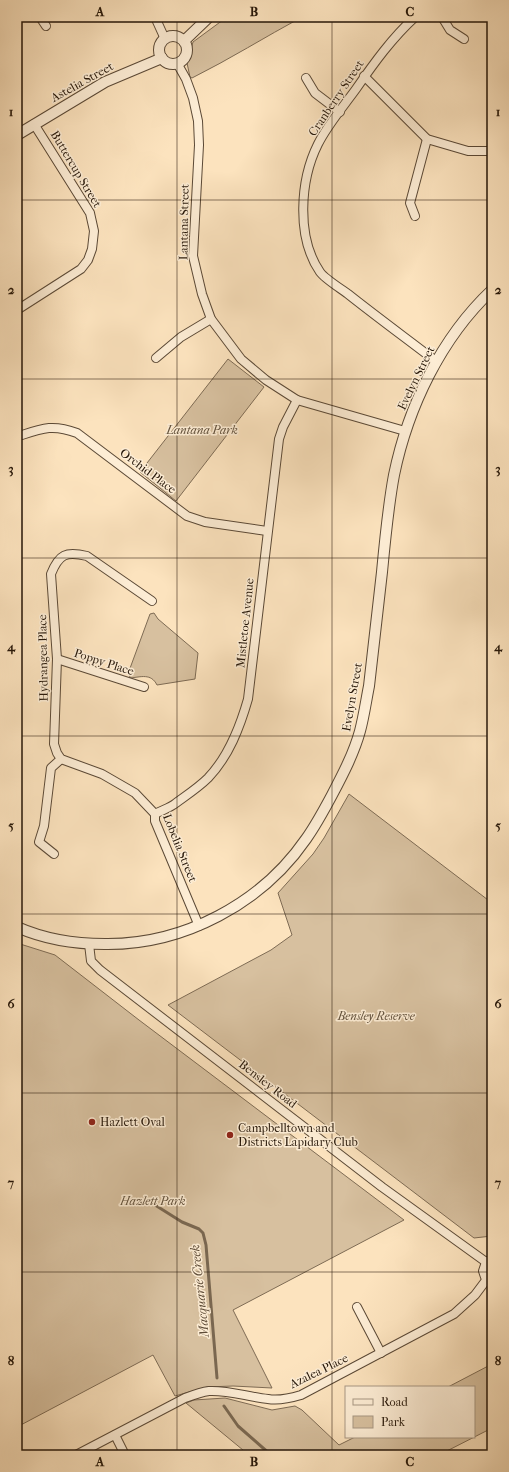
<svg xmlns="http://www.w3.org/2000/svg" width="509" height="1472" font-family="'IM FELL French Canon',serif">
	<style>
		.green { fill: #d7c09f; stroke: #7e6b54 }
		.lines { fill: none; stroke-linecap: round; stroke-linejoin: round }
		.stream { stroke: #7a6750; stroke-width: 3 }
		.minor-casing { stroke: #5b4936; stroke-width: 10 }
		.tertiary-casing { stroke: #5b4936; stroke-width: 12 }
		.minor { stroke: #fdedd5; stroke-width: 8 }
		.tertiary { stroke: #fdedd5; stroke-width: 10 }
		.grid { fill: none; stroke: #251608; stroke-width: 1; stroke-opacity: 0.55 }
		.poi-dot { fill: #8f2418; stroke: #fdedd5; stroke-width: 1.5 }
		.labels { text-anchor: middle; stroke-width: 3; stroke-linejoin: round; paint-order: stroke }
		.street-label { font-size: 12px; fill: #251608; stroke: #fdedd5 }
		.park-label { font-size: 12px; font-style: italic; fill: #63523d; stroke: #fdedd5 }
		.poi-label { font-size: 12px; fill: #251608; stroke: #fdedd5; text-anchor: start }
		.water-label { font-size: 13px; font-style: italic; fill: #5e4c38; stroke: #fdedd5 }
		.neatline { fill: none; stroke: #251608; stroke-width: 1.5 }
		.grid-label { font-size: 13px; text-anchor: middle; font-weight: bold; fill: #251608 }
	</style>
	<rect width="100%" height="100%" fill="#fce3be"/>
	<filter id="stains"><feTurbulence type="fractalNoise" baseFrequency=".005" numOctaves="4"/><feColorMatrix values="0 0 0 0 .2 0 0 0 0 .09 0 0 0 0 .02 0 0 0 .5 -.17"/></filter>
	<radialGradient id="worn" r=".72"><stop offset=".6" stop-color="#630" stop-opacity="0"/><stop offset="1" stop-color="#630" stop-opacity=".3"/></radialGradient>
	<g class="green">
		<path d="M 227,17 L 302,17 C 265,37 230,59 192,78 L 190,77 L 187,63 L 193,42 Z"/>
		<path d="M 228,359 L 264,387 L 176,501 L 140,472 Z"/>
		<path d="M 154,613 L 158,619 L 198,653 L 195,679 L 157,685 C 151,673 141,677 130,678 L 129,671 L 150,614 Z"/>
		<path d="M 349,794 L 492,903 L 492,1236 L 474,1238 L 168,1005 L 271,950 L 292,935 L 278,893 L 313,854 L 324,838 Z"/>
		<path d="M 17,943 L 55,955 L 139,1020 L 404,1220 L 233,1310 L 272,1388 L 233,1386 L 207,1387 L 175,1396 L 153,1355 L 17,1427 Z"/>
		<path d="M 492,1364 L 492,1428 L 439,1455 L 249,1455 L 186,1403 L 194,1400 L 225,1398 L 272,1410 L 295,1406 L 302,1410 L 339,1445 L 355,1437 L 474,1437 L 474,1387 L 448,1387 Z"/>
	</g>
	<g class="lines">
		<g class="stream">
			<path d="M 155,1205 L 182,1222 L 199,1229 L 203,1233 L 206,1245 L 217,1378"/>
			<path d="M 224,1406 L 238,1426 L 271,1455"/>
		</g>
		<g class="minor-casing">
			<g id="minor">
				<path d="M 40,17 L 46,26"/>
				<path d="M 155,17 L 165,39"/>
				<path d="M 415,17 C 392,38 374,63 356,89 C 343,107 328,124 318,144 C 300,180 296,237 320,272 C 325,279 340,288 348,294 C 377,317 407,339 437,362"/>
				<path d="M 442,17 L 450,30 L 464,39"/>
				<path d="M 177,63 L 186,79 L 193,98 L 198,121 L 199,145 L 193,256 L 202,294 L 211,319 L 241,359 L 266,380 L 297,400 L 405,431"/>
				<path d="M 364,76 L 427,139 L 468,151 L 488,151 L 492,150"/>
				<path d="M 306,78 L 315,93 L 340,112"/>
				<path d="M 415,216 L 410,203 L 427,139"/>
				<path d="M 17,310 L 81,269 L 88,260 L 92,249 L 94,231 L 90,213 L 34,124"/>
				<path d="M 156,358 L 181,337 L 211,319"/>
				<path d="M 19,436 C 43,428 53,424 77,433 L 187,516 L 205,522 L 267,531"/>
				<path d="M 152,601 L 87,556 C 66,551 59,554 51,574 L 57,659 L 54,744 L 57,753 L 61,759 L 102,774 L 135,793 L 155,814 L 155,821 L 199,926"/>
				<path d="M 57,659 L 144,687"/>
				<path d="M 155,814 C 162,810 170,808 176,803 C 187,795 199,787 208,778 C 229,756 240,727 248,699 L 279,439 L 283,427 L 297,400"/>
				<path d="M 54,854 L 39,842 L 44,826 L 51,768 L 61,759"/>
				<path d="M 89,944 L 91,961 L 100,970 L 382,1187 L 486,1262"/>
				<path d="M 492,1281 L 485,1277 L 483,1271 L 486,1262 L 492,1259"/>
				<path d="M 357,1307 L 381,1353"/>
				<path d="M 115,1435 L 125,1455"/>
				<path d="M 76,1455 L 185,1398 C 193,1395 201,1392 209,1391 C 229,1390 248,1397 268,1399 C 279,1401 291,1398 301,1395 L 454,1314 L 475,1295 L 487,1279"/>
			</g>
		</g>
		<g class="tertiary-casing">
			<g id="tertiary">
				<circle cx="173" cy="50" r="14"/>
				<path d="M 184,41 L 209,17"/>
				<path d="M 17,135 L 105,82 L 162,58"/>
				<path d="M 17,927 C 44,939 75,944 105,944 C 184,945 262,903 306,839 C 316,825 324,810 332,795 C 343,774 354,753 360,731 C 364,716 366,701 369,686 C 373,648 378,610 382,572 C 385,540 388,507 394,475 C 408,407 441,338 492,290"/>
			</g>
		</g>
		<use href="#minor" class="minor"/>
		<use href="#tertiary" class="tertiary"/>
	</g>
	<path class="grid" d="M 177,17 L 177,1455M 332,17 L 332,1455M 17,200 L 492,200M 17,379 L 492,379M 17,558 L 492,558M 17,736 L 492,736M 17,914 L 492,914M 17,1093 L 492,1093M 17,1272 L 492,1272"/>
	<g class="poi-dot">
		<circle cx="92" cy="1122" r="4"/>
		<circle cx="230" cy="1135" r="4"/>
	</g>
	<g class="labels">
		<g class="street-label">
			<text transform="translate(82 82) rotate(-29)" y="4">Astelia Street</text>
			<text transform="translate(336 98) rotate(-56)" y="4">Cranberry Street</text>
			<text transform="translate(76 169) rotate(59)" y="4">Buttercup Street</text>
			<text transform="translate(184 222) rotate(-89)" y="4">Lantana Street</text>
			<text transform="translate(416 378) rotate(-64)" y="4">Evelyn Street</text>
			<text transform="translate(148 471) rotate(37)" y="4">Orchid Place</text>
			<text transform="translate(245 623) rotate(-84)" y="4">Mistletoe Avenue</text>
			<text transform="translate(43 658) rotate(-91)" y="4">Hydrangea Place</text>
			<text transform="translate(104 662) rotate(18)" y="4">Poppy Place</text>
			<text transform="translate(352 697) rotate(-80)" y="4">Evelyn Street</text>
			<text transform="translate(180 848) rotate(68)" y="4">Lobelia Street</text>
			<text transform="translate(268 1084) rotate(38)" y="4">Bensley Road</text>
			<text transform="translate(319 1371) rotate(-26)" y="4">Azalea Place</text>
		</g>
		<g class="park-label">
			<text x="202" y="434">Lantana Park</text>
			<text x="376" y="1020">Bensley Reserve</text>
			<text x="153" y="1205">Hazlett Park</text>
		</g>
		<g class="poi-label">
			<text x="100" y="1126">Hazlett Oval</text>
			<text x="238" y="1132">Campbelltown and<tspan x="238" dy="14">Districts Lapidary Club</tspan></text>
		</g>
		<g class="water-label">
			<text transform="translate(199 1291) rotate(-96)" y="5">Macquarie Creek</text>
		</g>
	</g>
	<rect width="509" height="1472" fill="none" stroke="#fce3be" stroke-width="44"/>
	<rect x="345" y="1386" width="130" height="52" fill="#fdedd5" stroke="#a79783"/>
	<rect x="353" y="1399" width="20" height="6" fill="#fdedd5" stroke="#a79783"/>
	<text x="381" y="1406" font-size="12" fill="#251608">Road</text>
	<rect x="353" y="1416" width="20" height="12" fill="#d7c09f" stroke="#a79783"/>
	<text x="381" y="1426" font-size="12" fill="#251608">Park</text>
	<rect x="22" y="22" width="465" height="1428" class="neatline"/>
	<g class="grid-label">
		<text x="100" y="16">A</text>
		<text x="254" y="16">B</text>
		<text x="410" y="16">C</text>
		<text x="11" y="116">1</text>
		<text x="498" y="116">1</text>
		<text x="11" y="294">2</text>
		<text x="498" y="294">2</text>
		<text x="11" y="473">3</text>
		<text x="498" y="473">3</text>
		<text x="11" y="651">4</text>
		<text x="498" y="651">4</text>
		<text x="11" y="830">5</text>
		<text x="498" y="830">5</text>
		<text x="11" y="1008">6</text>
		<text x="498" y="1008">6</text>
		<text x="11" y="1187">7</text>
		<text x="498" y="1187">7</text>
		<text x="11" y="1365">8</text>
		<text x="498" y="1365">8</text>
		<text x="100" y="1466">A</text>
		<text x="254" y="1466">B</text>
		<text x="410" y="1466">C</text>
	</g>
	<rect width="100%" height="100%" filter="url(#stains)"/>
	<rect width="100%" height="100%" fill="url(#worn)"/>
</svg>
